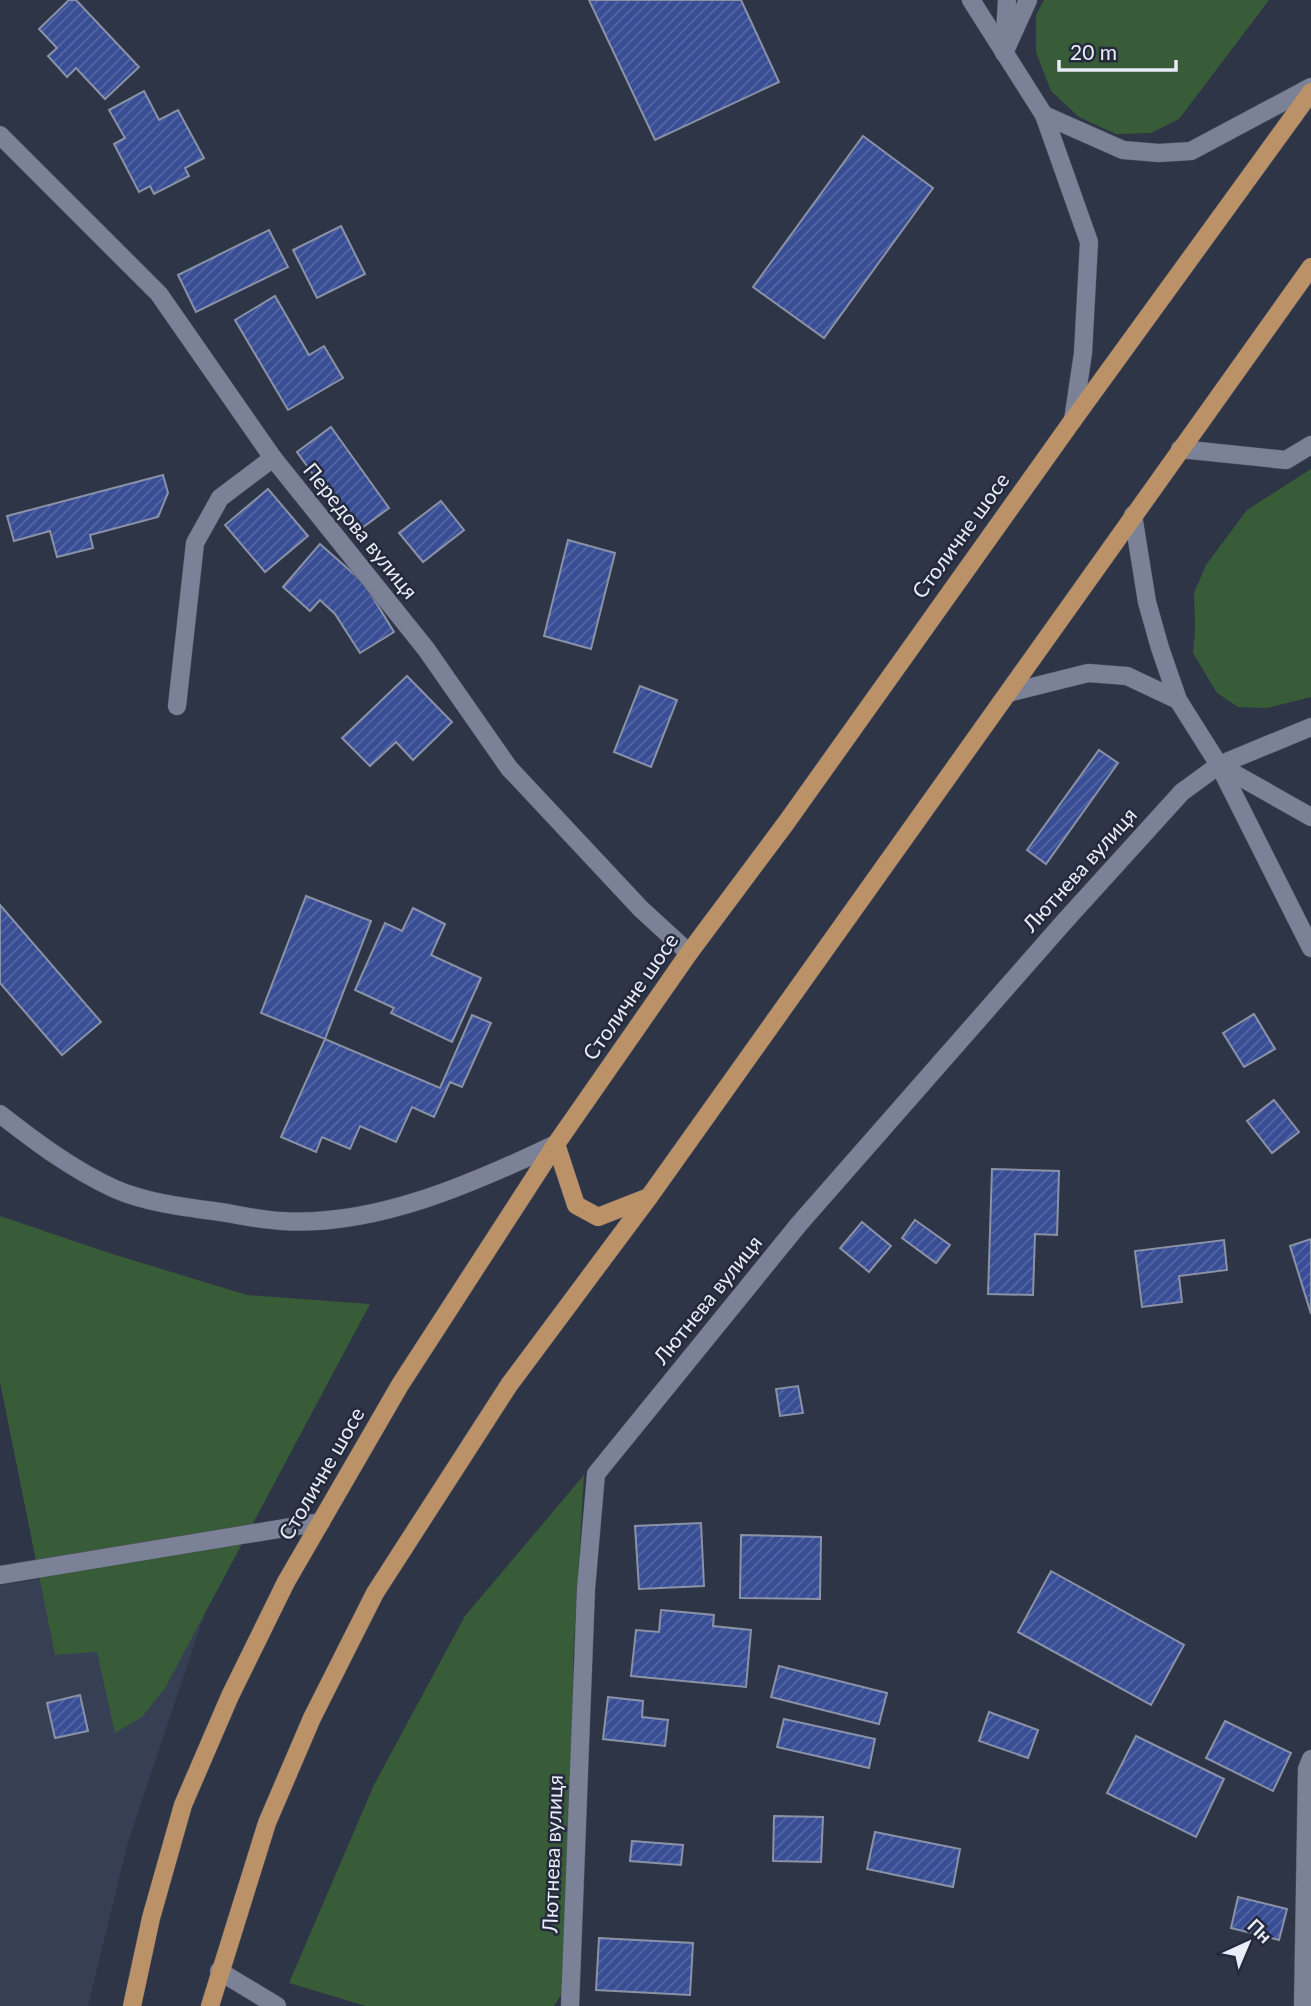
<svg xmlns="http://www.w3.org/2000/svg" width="1311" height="2006" font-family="Lato,sans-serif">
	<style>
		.built { fill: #373f55 }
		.grass { fill: #385c38 }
		.building { fill: url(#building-hatch); stroke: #8a92a7; stroke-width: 2 }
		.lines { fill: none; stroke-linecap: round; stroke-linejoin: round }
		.minor-casing { stroke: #4d5261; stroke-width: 19 }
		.major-casing { stroke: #4d5261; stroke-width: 19 }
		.minor { stroke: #7b8297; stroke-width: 18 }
		.major { stroke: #bb9267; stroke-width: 18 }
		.labels { text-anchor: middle; stroke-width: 5; stroke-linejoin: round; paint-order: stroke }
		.street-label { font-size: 21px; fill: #e8edf8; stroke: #242a3b }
	</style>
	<defs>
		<pattern id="building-hatch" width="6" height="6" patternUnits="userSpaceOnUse" patternTransform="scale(1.75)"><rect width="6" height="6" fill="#384d94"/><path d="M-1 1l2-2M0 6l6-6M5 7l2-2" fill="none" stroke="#5567a4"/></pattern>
	</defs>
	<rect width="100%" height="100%" fill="#2e3546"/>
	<path class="built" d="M 226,1551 L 128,1842 L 88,2006 L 0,2006 L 0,1585 Z"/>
	<g class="grass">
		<path d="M 1044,0 L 1269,0 L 1179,119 L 1151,133 L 1116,134 L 1079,117 L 1051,91 L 1036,52 L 1036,15 Z"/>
		<path d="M 1311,469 L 1311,697 L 1267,708 L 1238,707 L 1217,693 L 1193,653 L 1195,631 L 1194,593 L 1206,565 L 1247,510 Z"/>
		<path d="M 0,1216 L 106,1252 L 247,1295 L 370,1304 L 165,1688 L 142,1717 L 115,1733 L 97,1652 L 55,1655 L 0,1382 Z"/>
		<path d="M 584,1475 L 573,1659 L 576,1971 L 554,2006 L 366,2006 L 289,1983 L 374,1785 L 465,1616 Z"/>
	</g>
	<g class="building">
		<path d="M 69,0 L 76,0 L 139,67 L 105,99 L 76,68 L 67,77 L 48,56 L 57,48 L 39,29 Z"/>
		<path d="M 589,0 L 741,0 L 779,82 L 655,140 Z"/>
		<path d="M 144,91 L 159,120 L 178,110 L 204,158 L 185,168 L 189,176 L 154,194 L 150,186 L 139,192 L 114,144 L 125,138 L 109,110 Z"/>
		<path d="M 863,136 L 933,188 L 824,338 L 753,287 Z"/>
		<path d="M 341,226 L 365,274 L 317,298 L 293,250 Z"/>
		<path d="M 269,230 L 288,267 L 196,312 L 178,275 Z"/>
		<path d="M 275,296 L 309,355 L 324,346 L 343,378 L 288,410 L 235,320 Z"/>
		<path d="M 331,427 L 389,508 L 355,533 L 297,452 Z"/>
		<path d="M 163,475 L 168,493 L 158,517 L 90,535 L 93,548 L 57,557 L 50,531 L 14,541 L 7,516 Z"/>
		<path d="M 268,489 L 308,536 L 265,572 L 225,525 Z"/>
		<path d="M 441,501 L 464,530 L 423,562 L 399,533 Z"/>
		<path d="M 568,540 L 615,553 L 591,649 L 544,636 Z"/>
		<path d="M 320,544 L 364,583 L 394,632 L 360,653 L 335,614 L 320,600 L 310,611 L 283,587 Z"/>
		<path d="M 407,676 L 452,722 L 413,760 L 396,742 L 370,766 L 342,738 Z"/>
		<path d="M 640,686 L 677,700 L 651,767 L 614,752 Z"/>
		<path d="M 1099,750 L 1118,763 L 1046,864 L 1027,850 Z"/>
		<path d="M 306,896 L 371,921 L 325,1039 L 261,1013 Z"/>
		<path d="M 0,905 L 101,1022 L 62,1055 L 0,983 Z"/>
		<path d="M 413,908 L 445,924 L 431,955 L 481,978 L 452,1042 L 391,1013 L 394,1008 L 355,990 L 385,923 L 402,931 Z"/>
		<path d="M 1254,1014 L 1275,1049 L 1244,1067 L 1223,1033 Z"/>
		<path d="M 472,1015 L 491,1023 L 462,1087 L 450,1082 L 434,1117 L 412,1107 L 396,1142 L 360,1126 L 350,1149 L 322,1137 L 316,1152 L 281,1137 L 325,1039 L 440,1088 Z"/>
		<path d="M 1274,1100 L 1299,1132 L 1272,1153 L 1247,1121 Z"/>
		<path d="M 992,1169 L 1059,1171 L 1057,1235 L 1035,1234 L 1033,1295 L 988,1294 Z"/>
		<path d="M 915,1220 L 950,1245 L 936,1263 L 902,1238 Z"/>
		<path d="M 862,1222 L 891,1246 L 869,1272 L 840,1248 Z"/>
		<path d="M 1311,1239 L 1311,1314 L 1290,1246 Z"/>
		<path d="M 1224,1240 L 1227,1270 L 1179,1276 L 1182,1302 L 1142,1307 L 1135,1251 Z"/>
		<path d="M 798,1386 L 803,1413 L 780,1416 L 776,1389 Z"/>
		<path d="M 701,1523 L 704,1586 L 639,1589 L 635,1526 Z"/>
		<path d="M 741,1535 L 821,1537 L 820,1599 L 740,1598 Z"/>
		<path d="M 1051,1571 L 1184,1645 L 1151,1705 L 1018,1632 Z"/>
		<path d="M 661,1610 L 714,1615 L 713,1626 L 751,1630 L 746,1687 L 631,1676 L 636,1630 L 659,1632 Z"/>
		<path d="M 779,1666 L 887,1693 L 879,1724 L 771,1697 Z"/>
		<path d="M 80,1695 L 88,1731 L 55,1738 L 47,1703 Z"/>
		<path d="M 608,1697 L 643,1701 L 642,1717 L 668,1720 L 665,1746 L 603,1739 Z"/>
		<path d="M 989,1712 L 1038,1730 L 1028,1758 L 979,1741 Z"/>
		<path d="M 784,1719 L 875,1739 L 869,1768 L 777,1747 Z"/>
		<path d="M 1225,1721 L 1291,1753 L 1273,1791 L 1206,1758 Z"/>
		<path d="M 1136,1736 L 1224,1779 L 1196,1837 L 1107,1793 Z"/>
		<path d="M 774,1816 L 823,1817 L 821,1862 L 773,1861 Z"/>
		<path d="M 875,1832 L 960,1849 L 953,1887 L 867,1869 Z"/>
		<path d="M 632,1841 L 683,1845 L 681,1865 L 630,1861 Z"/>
		<path d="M 1238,1897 L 1287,1909 L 1279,1940 L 1231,1928 Z"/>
		<path d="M 599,1938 L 693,1943 L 690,1995 L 596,1990 Z"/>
	</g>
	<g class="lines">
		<g class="minor-casing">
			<g id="minor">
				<path d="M 971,0 L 1044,115"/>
				<path d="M 1007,0 L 1004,53 L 1028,0"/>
				<path d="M 0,135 L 159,294 L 273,458 L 426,649 L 509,768 L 641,909 L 689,953"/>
				<path d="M 1073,420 L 1083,353 L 1089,242 L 1044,115 L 1123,150 L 1159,153 L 1191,151 L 1311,87"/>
				<path d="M 1180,449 L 1286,460 L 1311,445"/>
				<path d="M 1133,515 L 1147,602 L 1160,648 L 1178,700 L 1219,765 L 1311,948"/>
				<path d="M 1008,693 L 1088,673 L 1127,676 L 1178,700"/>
				<path d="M 177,706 L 195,543 L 220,498 L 273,458"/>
				<path d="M 1219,765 L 1311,817"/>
				<path d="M 0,1114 C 36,1142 73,1170 115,1189 C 144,1202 183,1207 214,1211 C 236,1214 259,1220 282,1221 C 375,1227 474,1183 556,1144"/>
				<path d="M 0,1575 L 321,1522"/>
				<path d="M 219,1971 L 277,2006"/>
				<path d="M 570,2006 L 586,1589 L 596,1474 L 799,1224 L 1064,922 L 1182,792 L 1219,765 L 1311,727"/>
				<path d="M 1303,2006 L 1307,1769 L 1311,1759"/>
			</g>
		</g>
		<g class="major-casing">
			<g id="major">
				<path d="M 556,1144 L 576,1205 L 598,1217 L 649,1197"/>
				<path d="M 132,2006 L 151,1918 L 183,1805 L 230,1696 L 286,1582 L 400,1385 L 556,1144 L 689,953 L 786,823 L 1073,420 L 1311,92"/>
				<path d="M 210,2006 L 267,1823 L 312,1718 L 375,1593 L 509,1385 L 649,1197 L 1311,267"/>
			</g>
		</g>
		<use href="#minor" class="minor"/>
		<use href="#major" class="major"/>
	</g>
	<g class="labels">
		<g class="street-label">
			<text transform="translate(360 531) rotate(51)" y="7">Передова вулиця</text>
			<text transform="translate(961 536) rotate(-54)" y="7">Столичне шосе</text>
			<text transform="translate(1080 870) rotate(-48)" y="7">Лютнева вулиця</text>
			<text transform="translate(631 997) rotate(-55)" y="7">Столичне шосе</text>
			<text transform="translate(708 1300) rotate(-51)" y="7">Лютнева вулиця</text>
			<text transform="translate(322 1474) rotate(-60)" y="7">Столичне шосе</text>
			<text transform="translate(553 1854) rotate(-88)" y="7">Лютнева вулиця</text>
		</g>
	</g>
	<g transform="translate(1248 1943) rotate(44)" stroke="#242a3b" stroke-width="5" paint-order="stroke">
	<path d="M0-5L12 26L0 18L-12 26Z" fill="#e8edf8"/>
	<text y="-10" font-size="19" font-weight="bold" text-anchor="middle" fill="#e8edf8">Пн</text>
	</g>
	<path d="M1059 60v10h117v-10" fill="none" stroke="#e8edf8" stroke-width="3.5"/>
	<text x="1070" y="60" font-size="21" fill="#e8edf8" stroke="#242a3b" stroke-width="5" paint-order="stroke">20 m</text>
</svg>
